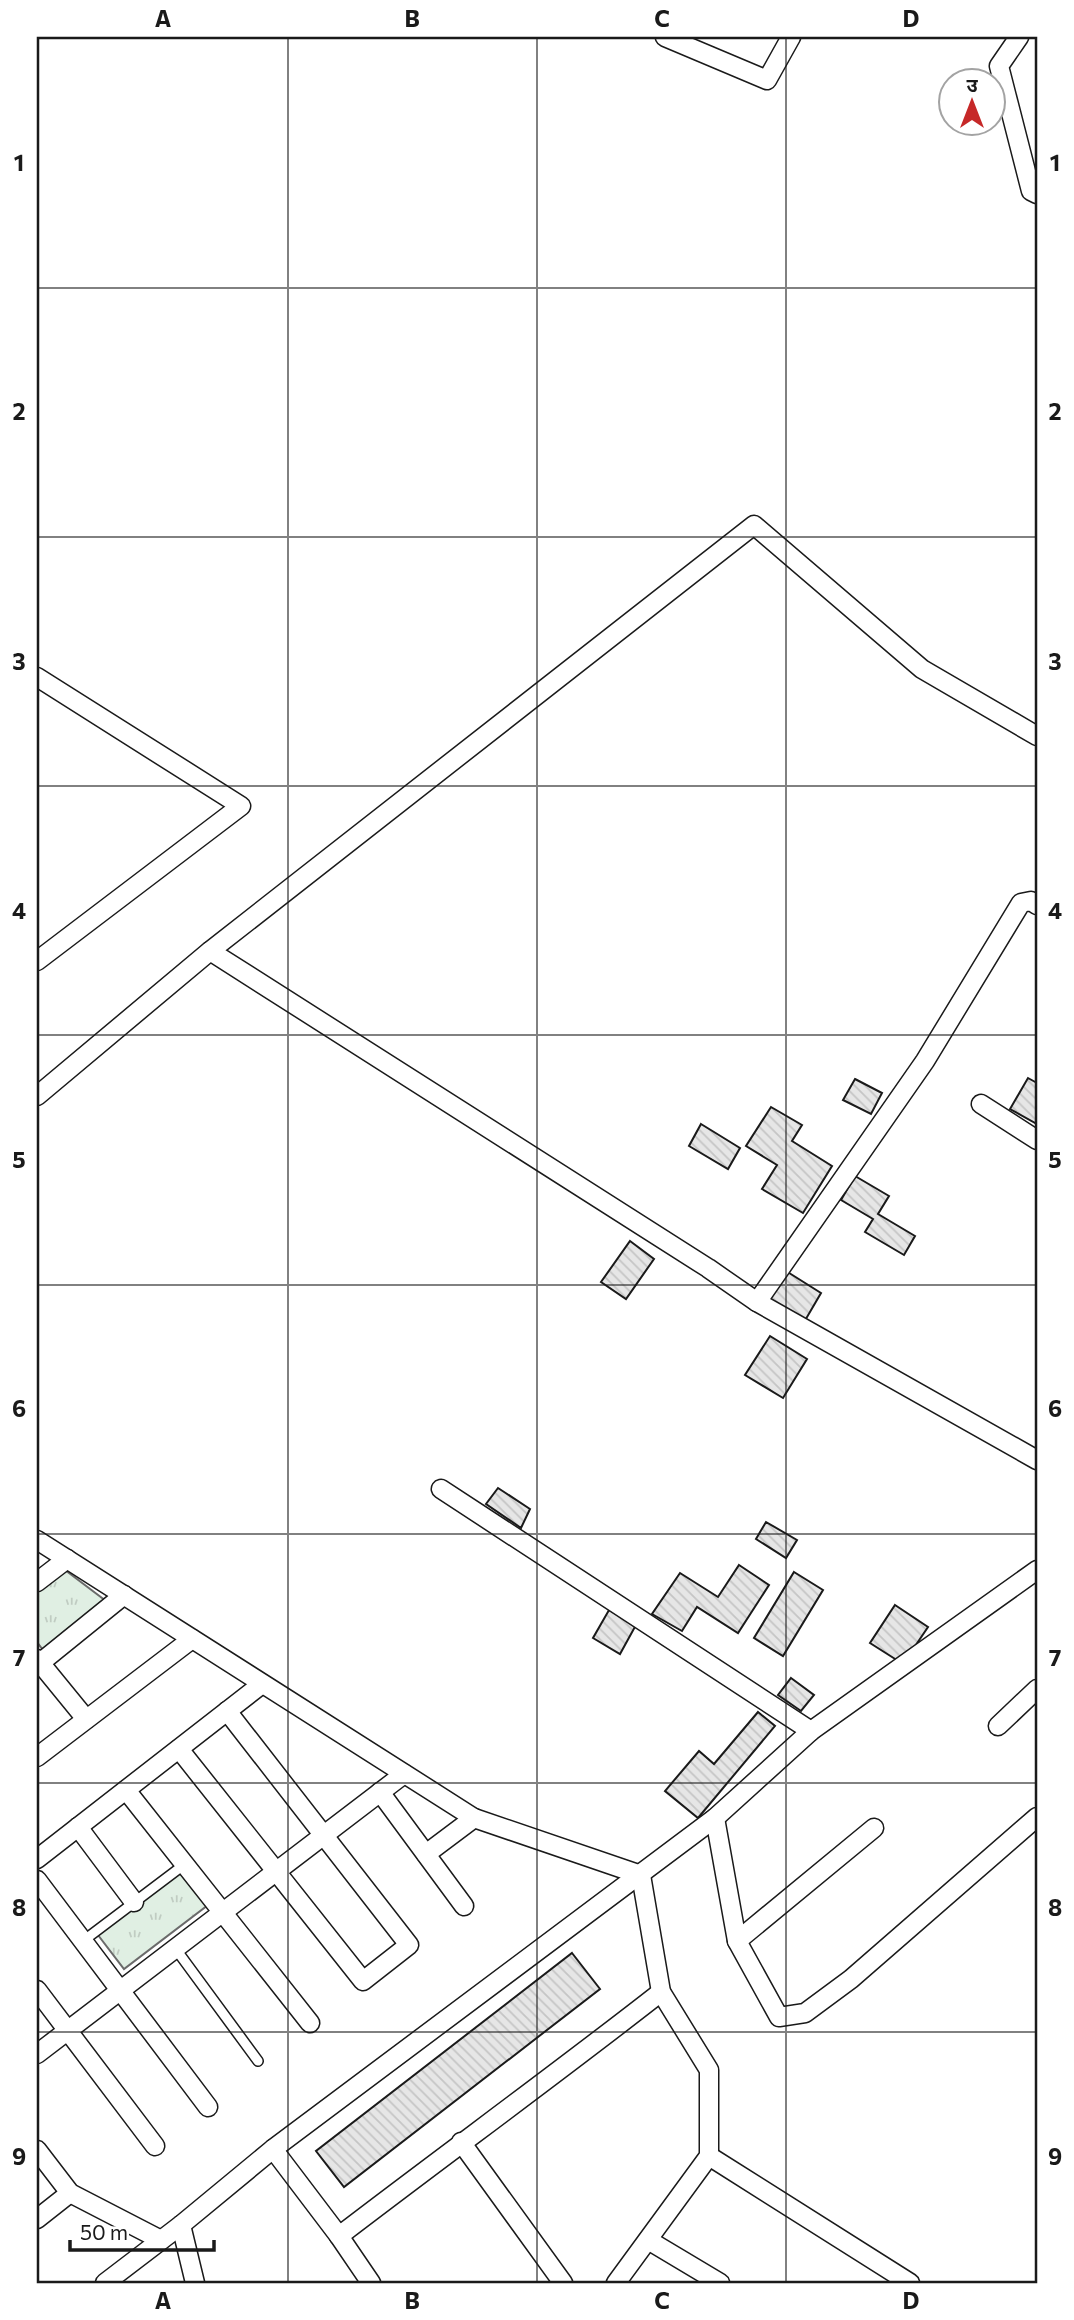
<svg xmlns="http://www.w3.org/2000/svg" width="1074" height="2320" font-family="Commissioner,'Noto Sans Devanagari',sans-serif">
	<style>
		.park { fill: url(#park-tufts); stroke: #6a6a6a; stroke-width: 2 }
		.building { fill: url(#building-back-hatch); stroke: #1a1a1a; stroke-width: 2 }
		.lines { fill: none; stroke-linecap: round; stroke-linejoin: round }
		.service-casing { stroke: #1a1a1a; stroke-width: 12 }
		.minor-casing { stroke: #1a1a1a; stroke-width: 21 }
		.service { stroke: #fff; stroke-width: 9 }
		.minor { stroke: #fff; stroke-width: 18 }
		.grid { fill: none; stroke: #1a1a1a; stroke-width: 2; stroke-opacity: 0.55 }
		.neatline { fill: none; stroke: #1a1a1a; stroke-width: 2.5 }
		.grid-label { font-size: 23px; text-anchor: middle; font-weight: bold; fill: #1a1a1a }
	</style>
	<defs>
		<pattern id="park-tufts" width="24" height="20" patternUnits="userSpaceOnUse" patternTransform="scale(1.75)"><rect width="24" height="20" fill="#e0efe3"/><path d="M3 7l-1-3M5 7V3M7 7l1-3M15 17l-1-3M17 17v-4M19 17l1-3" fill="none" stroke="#c0ccc2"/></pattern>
		<pattern id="building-back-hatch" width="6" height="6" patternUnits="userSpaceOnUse" patternTransform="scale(1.75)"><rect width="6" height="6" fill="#e6e6e6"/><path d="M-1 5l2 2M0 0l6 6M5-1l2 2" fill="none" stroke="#c5c5c5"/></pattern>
	</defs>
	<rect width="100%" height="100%" fill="#fff"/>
	<g class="park">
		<path d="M 65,1570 L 106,1601 L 43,1650 L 37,1642 L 37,1590 Z"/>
		<path d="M 182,1871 L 208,1905 L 124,1969 L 98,1935 Z"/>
	</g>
	<g class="building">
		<path d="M 1028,1078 L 1037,1083 L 1037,1124 L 1010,1109 Z"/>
		<path d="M 855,1079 L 882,1093 L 871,1114 L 843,1100 Z"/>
		<path d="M 771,1107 L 802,1125 L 792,1141 L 832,1166 L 803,1213 L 762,1189 L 777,1165 L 746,1146 Z"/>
		<path d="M 701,1124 L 740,1148 L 728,1169 L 689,1146 Z"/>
		<path d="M 855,1176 L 889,1196 L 878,1214 L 915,1236 L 904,1255 L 865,1232 L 873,1219 L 841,1200 Z"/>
		<path d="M 630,1241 L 654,1259 L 626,1299 L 601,1282 Z"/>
		<path d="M 786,1271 L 821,1293 L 803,1324 L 767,1303 Z"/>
		<path d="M 770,1336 L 807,1359 L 783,1398 L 745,1375 Z"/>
		<path d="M 498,1488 L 530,1509 L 521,1528 L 486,1504 Z"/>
		<path d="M 766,1522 L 797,1540 L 786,1558 L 756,1539 Z"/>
		<path d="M 739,1565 L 769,1585 L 738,1633 L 697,1607 L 682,1631 L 652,1614 L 680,1573 L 718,1597 Z"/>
		<path d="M 794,1572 L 823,1590 L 783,1656 L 754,1638 Z"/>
		<path d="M 895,1605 L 928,1627 L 903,1664 L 870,1643 Z"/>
		<path d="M 609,1610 L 636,1625 L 620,1654 L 593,1638 Z"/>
		<path d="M 791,1678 L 814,1695 L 801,1711 L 778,1695 Z"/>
		<path d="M 758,1712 L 775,1726 L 698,1818 L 665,1791 L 699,1751 L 714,1764 Z"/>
		<path d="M 572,1953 L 600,1989 L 344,2187 L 316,2151 Z"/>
	</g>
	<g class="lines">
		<g class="service-casing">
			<g id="service">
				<path d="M 83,1941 L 185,1864"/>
				<path d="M 175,1948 L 258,2061"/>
			</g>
		</g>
		<g class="minor-casing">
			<g id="minor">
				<path d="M 665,37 L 767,80 L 791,37"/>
				<path d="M 1019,37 L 999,66 L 1031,191 L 1037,194"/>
				<path d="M 37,677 L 241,806 L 37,961"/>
				<path d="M 210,951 L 708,1268 L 757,1302 L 1037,1460"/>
				<path d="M 37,1096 L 210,951 L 754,525 L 922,669 L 1037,736"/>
				<path d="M 981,1104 L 1037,1140"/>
				<path d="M 757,1302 L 925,1061 L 1021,903 L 1031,901 L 1037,905"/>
				<path d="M 441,1489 L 811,1731"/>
				<path d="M 37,1540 L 474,1818 L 641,1875 L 661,1992 L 709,2070 L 709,2156 L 616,2283"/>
				<path d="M 37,1582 L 67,1559"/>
				<path d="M 37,1659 L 86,1719"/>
				<path d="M 40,1663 L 124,1595"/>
				<path d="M 998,1726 L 1037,1689"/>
				<path d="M 179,1749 L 363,1981 L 409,1945 L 227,1711"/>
				<path d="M 37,1757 L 192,1639"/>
				<path d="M 126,1790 L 310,2023"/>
				<path d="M 380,1792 L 464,1906"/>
				<path d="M 715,1818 L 737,1941 L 779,2017 L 805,2013 L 851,1979 L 1037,1817"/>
				<path d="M 78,1827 L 134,1902"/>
				<path d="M 426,1854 L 474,1818"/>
				<path d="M 37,1859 L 262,1684"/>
				<path d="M 37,1880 L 208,2107"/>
				<path d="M 737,1941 L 874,1828"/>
				<path d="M 37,1990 L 155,2146"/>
				<path d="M 37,2054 L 404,1774"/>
				<path d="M 461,2142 L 563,2283"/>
				<path d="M 273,2149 L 339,2236 L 371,2283"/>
				<path d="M 37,2150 L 70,2193 L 161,2240"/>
				<path d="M 709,2156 L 910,2283"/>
				<path d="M 37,2219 L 70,2193"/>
				<path d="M 181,2225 L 195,2283"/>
				<path d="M 339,2236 C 446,2154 555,2075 661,1992"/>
				<path d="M 648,2240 L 720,2283"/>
				<path d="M 105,2283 L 181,2225 L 273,2149 L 715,1818 L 811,1731 L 1037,1570"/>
			</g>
		</g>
		<use href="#service" class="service"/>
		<use href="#minor" class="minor"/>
	</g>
	<path class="grid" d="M 288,37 L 288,2283M 537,37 L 537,2283M 786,37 L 786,2283M 37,288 L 1037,288M 37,537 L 1037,537M 37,786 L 1037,786M 37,1035 L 1037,1035M 37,1285 L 1037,1285M 37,1534 L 1037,1534M 37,1783 L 1037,1783M 37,2032 L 1037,2032"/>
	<rect width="1074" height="2320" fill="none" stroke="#ffffff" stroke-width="77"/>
	<g transform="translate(972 102)"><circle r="33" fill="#ffffff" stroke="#a3a3a3" stroke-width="2"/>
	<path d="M0-5L12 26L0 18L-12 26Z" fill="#c62828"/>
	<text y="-10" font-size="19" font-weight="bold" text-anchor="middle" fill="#1a1a1a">उ</text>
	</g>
	<path d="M70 2240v10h144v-10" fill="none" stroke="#1a1a1a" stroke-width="3.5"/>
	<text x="80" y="2240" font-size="21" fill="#1a1a1a" stroke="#ffffff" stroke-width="5" paint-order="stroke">50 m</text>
	<rect x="38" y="38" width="998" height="2244" class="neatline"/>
	<g class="grid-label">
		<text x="163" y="27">A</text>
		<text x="412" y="27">B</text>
		<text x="662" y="27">C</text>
		<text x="911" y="27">D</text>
		<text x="19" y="171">1</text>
		<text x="1055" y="171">1</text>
		<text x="19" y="420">2</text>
		<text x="1055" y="420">2</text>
		<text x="19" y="670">3</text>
		<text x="1055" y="670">3</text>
		<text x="19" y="919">4</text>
		<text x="1055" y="919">4</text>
		<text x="19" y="1168">5</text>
		<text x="1055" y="1168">5</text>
		<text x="19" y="1417">6</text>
		<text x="1055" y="1417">6</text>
		<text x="19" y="1666">7</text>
		<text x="1055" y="1666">7</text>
		<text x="19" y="1916">8</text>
		<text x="1055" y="1916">8</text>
		<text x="19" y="2165">9</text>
		<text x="1055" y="2165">9</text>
		<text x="163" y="2309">A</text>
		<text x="412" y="2309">B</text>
		<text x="662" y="2309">C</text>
		<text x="911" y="2309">D</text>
	</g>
</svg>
